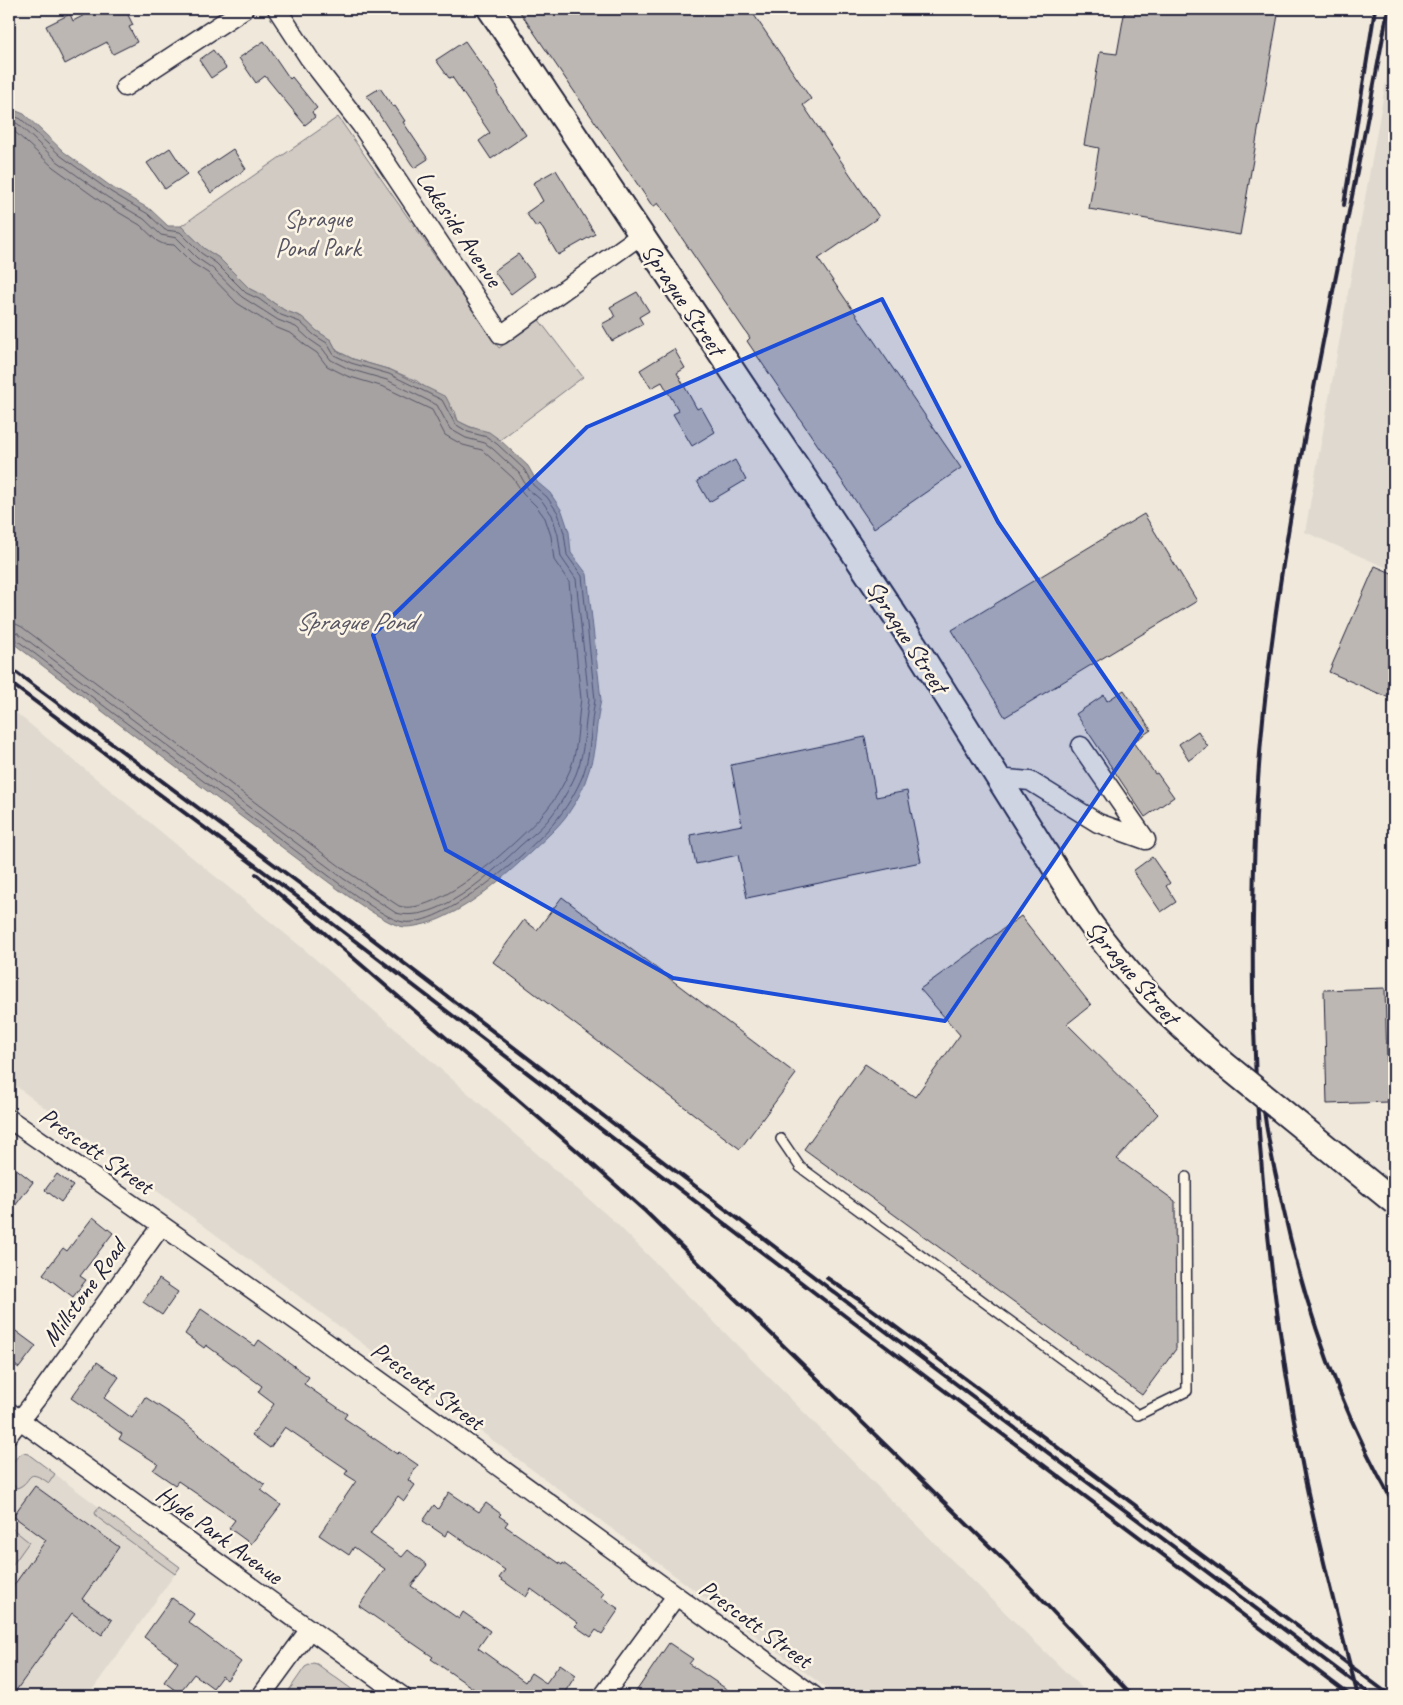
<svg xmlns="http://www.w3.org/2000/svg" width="1403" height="1705" font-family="Caveat,sans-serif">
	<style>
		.built { fill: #e0d9cf }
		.green { fill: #d1cbc3; stroke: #7a767f }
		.water { fill: #a6a2a2; stroke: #716f79 }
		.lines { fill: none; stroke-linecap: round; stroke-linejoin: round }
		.shore { stroke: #575564; stroke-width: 1 }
		.building { fill: #bcb7b3; stroke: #22223b }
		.service-casing { stroke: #22223b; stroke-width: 12 }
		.minor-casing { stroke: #22223b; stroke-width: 21 }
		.secondary-casing { stroke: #22223b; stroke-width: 28 }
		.service { stroke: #fcf5e5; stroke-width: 9 }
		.minor { stroke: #fcf5e5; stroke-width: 18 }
		.secondary { stroke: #fcf5e5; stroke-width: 24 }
		.rail { stroke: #22223b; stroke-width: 4 }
		.secondary-bridge-casing { stroke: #22223b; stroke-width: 28; stroke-linecap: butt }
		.secondary-bridge { stroke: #fcf5e5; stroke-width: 24 }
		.marked { fill: #1d4ed8; fill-opacity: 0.2; stroke: #1d4ed8; stroke-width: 4; stroke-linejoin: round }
		.labels { text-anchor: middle; stroke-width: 5; stroke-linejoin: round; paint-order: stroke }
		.park-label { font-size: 25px; fill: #575564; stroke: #fcf5e5 }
		.street-label { font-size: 25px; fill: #22223b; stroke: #fcf5e5 }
		.water-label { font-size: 26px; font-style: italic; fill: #575564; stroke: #fcf5e5 }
	</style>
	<rect width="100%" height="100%" fill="#efe8db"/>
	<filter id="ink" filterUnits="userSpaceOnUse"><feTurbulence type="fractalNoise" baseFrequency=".02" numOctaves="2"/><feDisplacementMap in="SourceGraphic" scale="10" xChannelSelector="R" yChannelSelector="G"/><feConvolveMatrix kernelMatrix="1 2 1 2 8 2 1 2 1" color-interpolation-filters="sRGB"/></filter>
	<g filter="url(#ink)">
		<g class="built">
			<path d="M 1394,37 L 1394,571 L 1305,532 Z"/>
			<path d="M 9,707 L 305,950 L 616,1223 L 886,1495 L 1090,1696 L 837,1696 L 9,1081 Z"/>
			<path d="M 23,1453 L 32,1457 L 180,1567 L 88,1696 L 9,1696 L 9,1469 L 19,1456 Z"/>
		</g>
		<g class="green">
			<path d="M 338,117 L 499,348 L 539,320 L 583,377 L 500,440 C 487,431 472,429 458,421 L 455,411 L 417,381 L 391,370 L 353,359 L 337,351 L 331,340 L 317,331 L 302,317 L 284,310 L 262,295 L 250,289 L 219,258 L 205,249 L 181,226 Z"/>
			<path d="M 23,1453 L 28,1454 L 55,1474 L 49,1483 C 24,1466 34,1482 17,1488 L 9,1482 C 9,1469 11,1460 23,1453 Z"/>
			<path d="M 99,1507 L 180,1567 L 175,1574 L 97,1517 L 95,1513 Z"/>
			<path d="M 9,1526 L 29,1542 L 9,1570 Z"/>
			<path d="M 313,1663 L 317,1664 L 361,1696 L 285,1696 L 305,1667 Z"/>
		</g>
		<path class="water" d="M 9,108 L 24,114 L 64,152 L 113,188 L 151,210 L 168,226 L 181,226 L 205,249 L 219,258 L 250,289 L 262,295 L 284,310 L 302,317 L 317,331 L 331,340 L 337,351 L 353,359 L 391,370 L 446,397 L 458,421 L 470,427 L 489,432 L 500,440 L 528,466 L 537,482 L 550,493 L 562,511 L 569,532 L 571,553 L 587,574 L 601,700 C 595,726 597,751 587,776 C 584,786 579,797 573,806 C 563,823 547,837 532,851 C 506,875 477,902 444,917 C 434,922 417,927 405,927 C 384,926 318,874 299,860 C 201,787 105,713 9,640 Z"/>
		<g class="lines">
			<g class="shore">
				<path d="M 9,114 L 21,119 L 61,156 L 111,192 L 148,214 L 165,230 L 180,232 L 201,253 L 216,263 L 246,293 L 259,299 L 281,315 L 300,322 L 314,335 L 327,343 L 334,355 L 351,363 L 389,374 L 442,400 L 455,424 L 468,432 L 487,437 L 497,444 L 524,469 L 533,485 L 547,497 L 558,513 L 564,533 L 567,555 L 582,576 L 595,700 C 590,725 592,750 583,775 C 576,792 566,809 553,824 C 528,853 443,928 403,922 C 386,919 356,895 341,885 L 14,638 L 9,636"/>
				<path d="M 9,120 L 18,124 L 57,161 L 107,197 L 144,219 L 161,235 L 177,238 L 197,258 L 212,268 L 242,297 L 278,320 L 296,327 L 309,339 L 322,348 L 331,360 L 349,369 L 387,380 L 437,405 L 450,429 L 466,438 L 485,443 L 493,449 L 519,473 L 528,489 L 542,501 L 552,515 L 558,535 L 561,557 L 576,579 L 589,700 C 584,724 586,750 576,774 C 569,790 560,805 549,819 C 541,829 530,837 521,845 C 497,868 470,893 440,907 C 427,913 410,917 396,913 L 344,879 L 18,633 L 9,630"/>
				<path d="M 9,128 L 14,131 L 53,167 L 103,203 L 140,225 L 157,241 L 163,244 L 174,245 L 192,263 L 208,273 L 237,303 L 275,327 L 292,334 L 305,345 L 317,353 L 327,366 L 347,376 L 384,387 L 432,410 L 445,435 L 463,445 L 482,450 L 513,478 L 523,493 L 537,507 L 545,518 L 551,536 L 554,560 L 569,582 L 581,699 C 577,723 579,747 570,770 C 563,786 554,802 542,815 C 518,842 436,918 399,906 L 349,873 L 22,627 L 16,624 L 9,623"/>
			</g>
		</g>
		<g class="building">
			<path d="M 96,9 L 125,9 L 133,25 L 129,27 L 137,42 L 113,54 L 107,42 L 65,64 L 46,26 L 70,14 L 73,21 Z"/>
			<path d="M 518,9 L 750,9 L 811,99 L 803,105 L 879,217 L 818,259 L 961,468 L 874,528 L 747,341 L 750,338 L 658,203 L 653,207 Z"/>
			<path d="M 1125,9 L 1279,9 L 1240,235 L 1089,209 L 1099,148 L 1084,145 L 1100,52 L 1117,54 Z"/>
			<path d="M 264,41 L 290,79 L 292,77 L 317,108 L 312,112 L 315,117 L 305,125 L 265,76 L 256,83 L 239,58 Z"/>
			<path d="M 465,41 L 499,90 L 497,92 L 526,135 L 491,159 L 479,141 L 490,133 L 452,77 L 449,78 L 436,60 Z"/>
			<path d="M 213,50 L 226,68 L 211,78 L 199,60 Z"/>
			<path d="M 380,88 L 393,107 L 395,106 L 405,121 L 403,122 L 428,159 L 414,168 L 367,96 Z"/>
			<path d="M 170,148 L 187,174 L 165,189 L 147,163 Z"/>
			<path d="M 233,149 L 246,169 L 211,193 L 197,173 Z"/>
			<path d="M 556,170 L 595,234 L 558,255 L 540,224 L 536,227 L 526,213 L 543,201 L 533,183 Z"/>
			<path d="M 518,254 L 535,276 L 511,294 L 494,271 Z"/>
			<path d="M 637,292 L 649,311 L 639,317 L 643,324 L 612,341 L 602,324 L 615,317 L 610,307 Z"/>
			<path d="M 674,349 L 685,368 L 677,373 L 697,409 L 701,407 L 715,432 L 692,446 L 673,414 L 679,411 L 662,382 L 651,388 L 640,370 Z"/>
			<path d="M 735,460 L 746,480 L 709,502 L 697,481 Z"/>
			<path d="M 1144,514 L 1197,601 L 1005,717 L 952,630 Z"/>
			<path d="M 1375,566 L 1394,574 L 1394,700 L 1329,672 Z"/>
			<path d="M 1124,690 L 1151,730 L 1133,742 L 1155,774 L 1157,773 L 1174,797 L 1145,817 L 1076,714 L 1104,695 L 1107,701 Z"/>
			<path d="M 1198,731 L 1208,747 L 1189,760 L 1179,744 Z"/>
			<path d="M 865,737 L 876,797 L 907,791 L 921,862 L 747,898 L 738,855 L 696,864 L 690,835 L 742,825 L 731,765 Z"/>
			<path d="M 1152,857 L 1170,883 L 1166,886 L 1176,902 L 1161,912 L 1133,871 Z"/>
			<path d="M 562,897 L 796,1074 L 740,1149 L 493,962 L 524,920 L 537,930 Z"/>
			<path d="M 1021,916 L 1091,1005 L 1067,1024 L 1158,1114 L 1117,1159 L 1175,1201 L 1176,1349 L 1142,1395 L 804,1149 L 865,1064 L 915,1097 L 960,1035 L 920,989 Z"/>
			<path d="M 1385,988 L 1388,1102 L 1327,1104 L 1324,990 Z"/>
			<path d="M 9,1163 L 33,1182 L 9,1214 Z"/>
			<path d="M 57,1174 L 73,1186 L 61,1202 L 45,1190 Z"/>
			<path d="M 93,1217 L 113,1233 L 80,1276 L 86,1280 L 73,1297 L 43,1274 L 63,1248 L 67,1251 Z"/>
			<path d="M 159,1279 L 178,1292 L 162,1315 L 143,1302 Z"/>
			<path d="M 201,1309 L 255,1346 L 259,1340 L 309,1377 L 304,1384 L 347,1414 L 344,1418 L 397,1454 L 399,1452 L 418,1465 L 408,1480 L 415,1485 L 404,1501 L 398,1496 L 370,1534 L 402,1557 L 408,1550 L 427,1565 L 411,1586 L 459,1619 L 463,1612 L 490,1631 L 478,1648 L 525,1682 L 531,1673 L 546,1683 L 560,1664 L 576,1675 L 563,1695 L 565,1696 L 469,1696 L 474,1689 L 431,1659 L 433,1657 L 359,1606 L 385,1569 L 354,1547 L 349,1555 L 319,1535 L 356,1481 L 345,1474 L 348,1470 L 285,1427 L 270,1448 L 252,1435 L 274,1404 L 258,1392 L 262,1386 L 206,1345 L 204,1348 L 185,1334 Z"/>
			<path d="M 9,1326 L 36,1346 L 19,1368 L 9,1361 Z"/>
			<path d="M 97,1362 L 119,1377 L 104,1398 L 132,1418 L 145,1397 L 178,1418 L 199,1434 L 198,1435 L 265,1485 L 261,1490 L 281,1505 L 251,1544 L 229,1528 L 235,1520 L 178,1481 L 175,1485 L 153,1470 L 158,1464 L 119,1439 L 122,1434 L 71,1398 Z"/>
			<path d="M 35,1486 L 119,1547 L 82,1599 L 112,1620 L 102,1635 L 72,1613 L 12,1696 L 9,1696 L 9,1592 L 46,1540 L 13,1516 Z"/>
			<path d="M 449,1492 L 479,1512 L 486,1503 L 501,1514 L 499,1516 L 508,1522 L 505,1526 L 562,1565 L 563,1563 L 604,1593 L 601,1597 L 619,1609 L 602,1634 L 596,1630 L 591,1637 L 575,1626 L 578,1623 L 531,1589 L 526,1597 L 499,1578 L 505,1570 L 448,1530 L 445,1536 L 423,1521 L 434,1505 L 438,1509 Z"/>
			<path d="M 172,1598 L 194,1614 L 188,1622 L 241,1662 L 227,1680 L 222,1676 L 213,1688 L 194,1674 L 179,1693 L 164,1682 L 178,1662 L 144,1637 Z"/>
			<path d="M 669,1643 L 693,1659 L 689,1664 L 737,1696 L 633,1696 Z"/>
		</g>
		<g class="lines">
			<g class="service-casing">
				<path id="service" d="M 781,1139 L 800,1167 L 1138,1415 L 1187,1391 L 1186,1177"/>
			</g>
			<g class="minor-casing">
				<g id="minor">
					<path d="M 277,9 L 309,58 L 361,125 L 501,335 L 641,235"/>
					<path d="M 125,87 L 244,9"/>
					<path d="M 997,778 L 1030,781 L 1098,823 L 1146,840 L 1081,746"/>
					<path d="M 9,1119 C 281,1306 547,1502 814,1696"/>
					<path d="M 9,1412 L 402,1696"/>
					<path d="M 9,1434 L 41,1393 L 161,1226"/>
					<path d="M 261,1696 L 310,1629"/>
					<path d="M 603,1696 L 676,1596"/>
				</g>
			</g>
			<g class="secondary-casing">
				<path id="secondary" d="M 490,9 L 797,467 L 914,644 L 1087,919 C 1127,976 1169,1018 1222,1062"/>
			</g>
			<use href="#service" class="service"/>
			<use href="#minor" class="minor"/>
			<use href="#secondary" class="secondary"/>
			<g class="rail">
				<path d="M 1344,205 L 1375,9"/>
				<path d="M 9,667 L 307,889 L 856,1309 L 1373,1696"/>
				<path d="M 9,682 L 299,898 L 849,1319 L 1351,1696"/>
				<path d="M 256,874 L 575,1149 L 645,1211 L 1013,1569 L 1132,1696"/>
				<path d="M 1263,1104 C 1267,1134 1273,1164 1280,1194 C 1303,1302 1339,1408 1394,1504"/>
				<path d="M 827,1278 L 861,1301 L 1391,1696"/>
				<path d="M 1358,1696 C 1339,1624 1320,1552 1305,1479 C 1273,1319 1256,1157 1253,993 C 1252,902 1254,810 1263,719 C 1287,480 1346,245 1388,9"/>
			</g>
			<g class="secondary-bridge-casing">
				<path id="secondary-bridge" d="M 1222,1062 L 1394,1202"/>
			</g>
			<use href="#secondary-bridge" class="secondary-bridge"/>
		</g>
	</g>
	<path class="marked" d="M 882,299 L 998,522 L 1142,731 L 945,1021 L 673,978 L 446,850 L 373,635 L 587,427 Z"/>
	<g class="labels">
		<g class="park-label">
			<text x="318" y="227">Sprague<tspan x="318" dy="29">Pond Park</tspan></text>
		</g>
		<g class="street-label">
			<text transform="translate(460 228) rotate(56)" y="9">Lakeside Avenue</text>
			<text transform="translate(684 299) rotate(56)" y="9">Sprague Street</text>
			<text transform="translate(908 636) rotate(57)" y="9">Sprague Street</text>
			<text transform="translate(1133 972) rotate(49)" y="9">Sprague Street</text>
			<text transform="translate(97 1150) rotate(35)" y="9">Prescott Street</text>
			<text transform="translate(83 1292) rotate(-54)" y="9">Millstone Road</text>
			<text transform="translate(428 1385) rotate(36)" y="9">Prescott Street</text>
			<text transform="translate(220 1534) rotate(36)" y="9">Hyde Park Avenue</text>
			<text transform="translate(756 1623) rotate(36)" y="9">Prescott Street</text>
		</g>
		<g class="water-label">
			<text x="355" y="630">Sprague Pond</text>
		</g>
	</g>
	<rect width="1403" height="1705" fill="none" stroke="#fcf5e5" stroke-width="30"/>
	<rect x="15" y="15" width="1373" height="1675" fill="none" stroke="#22223b" stroke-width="2" filter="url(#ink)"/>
</svg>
